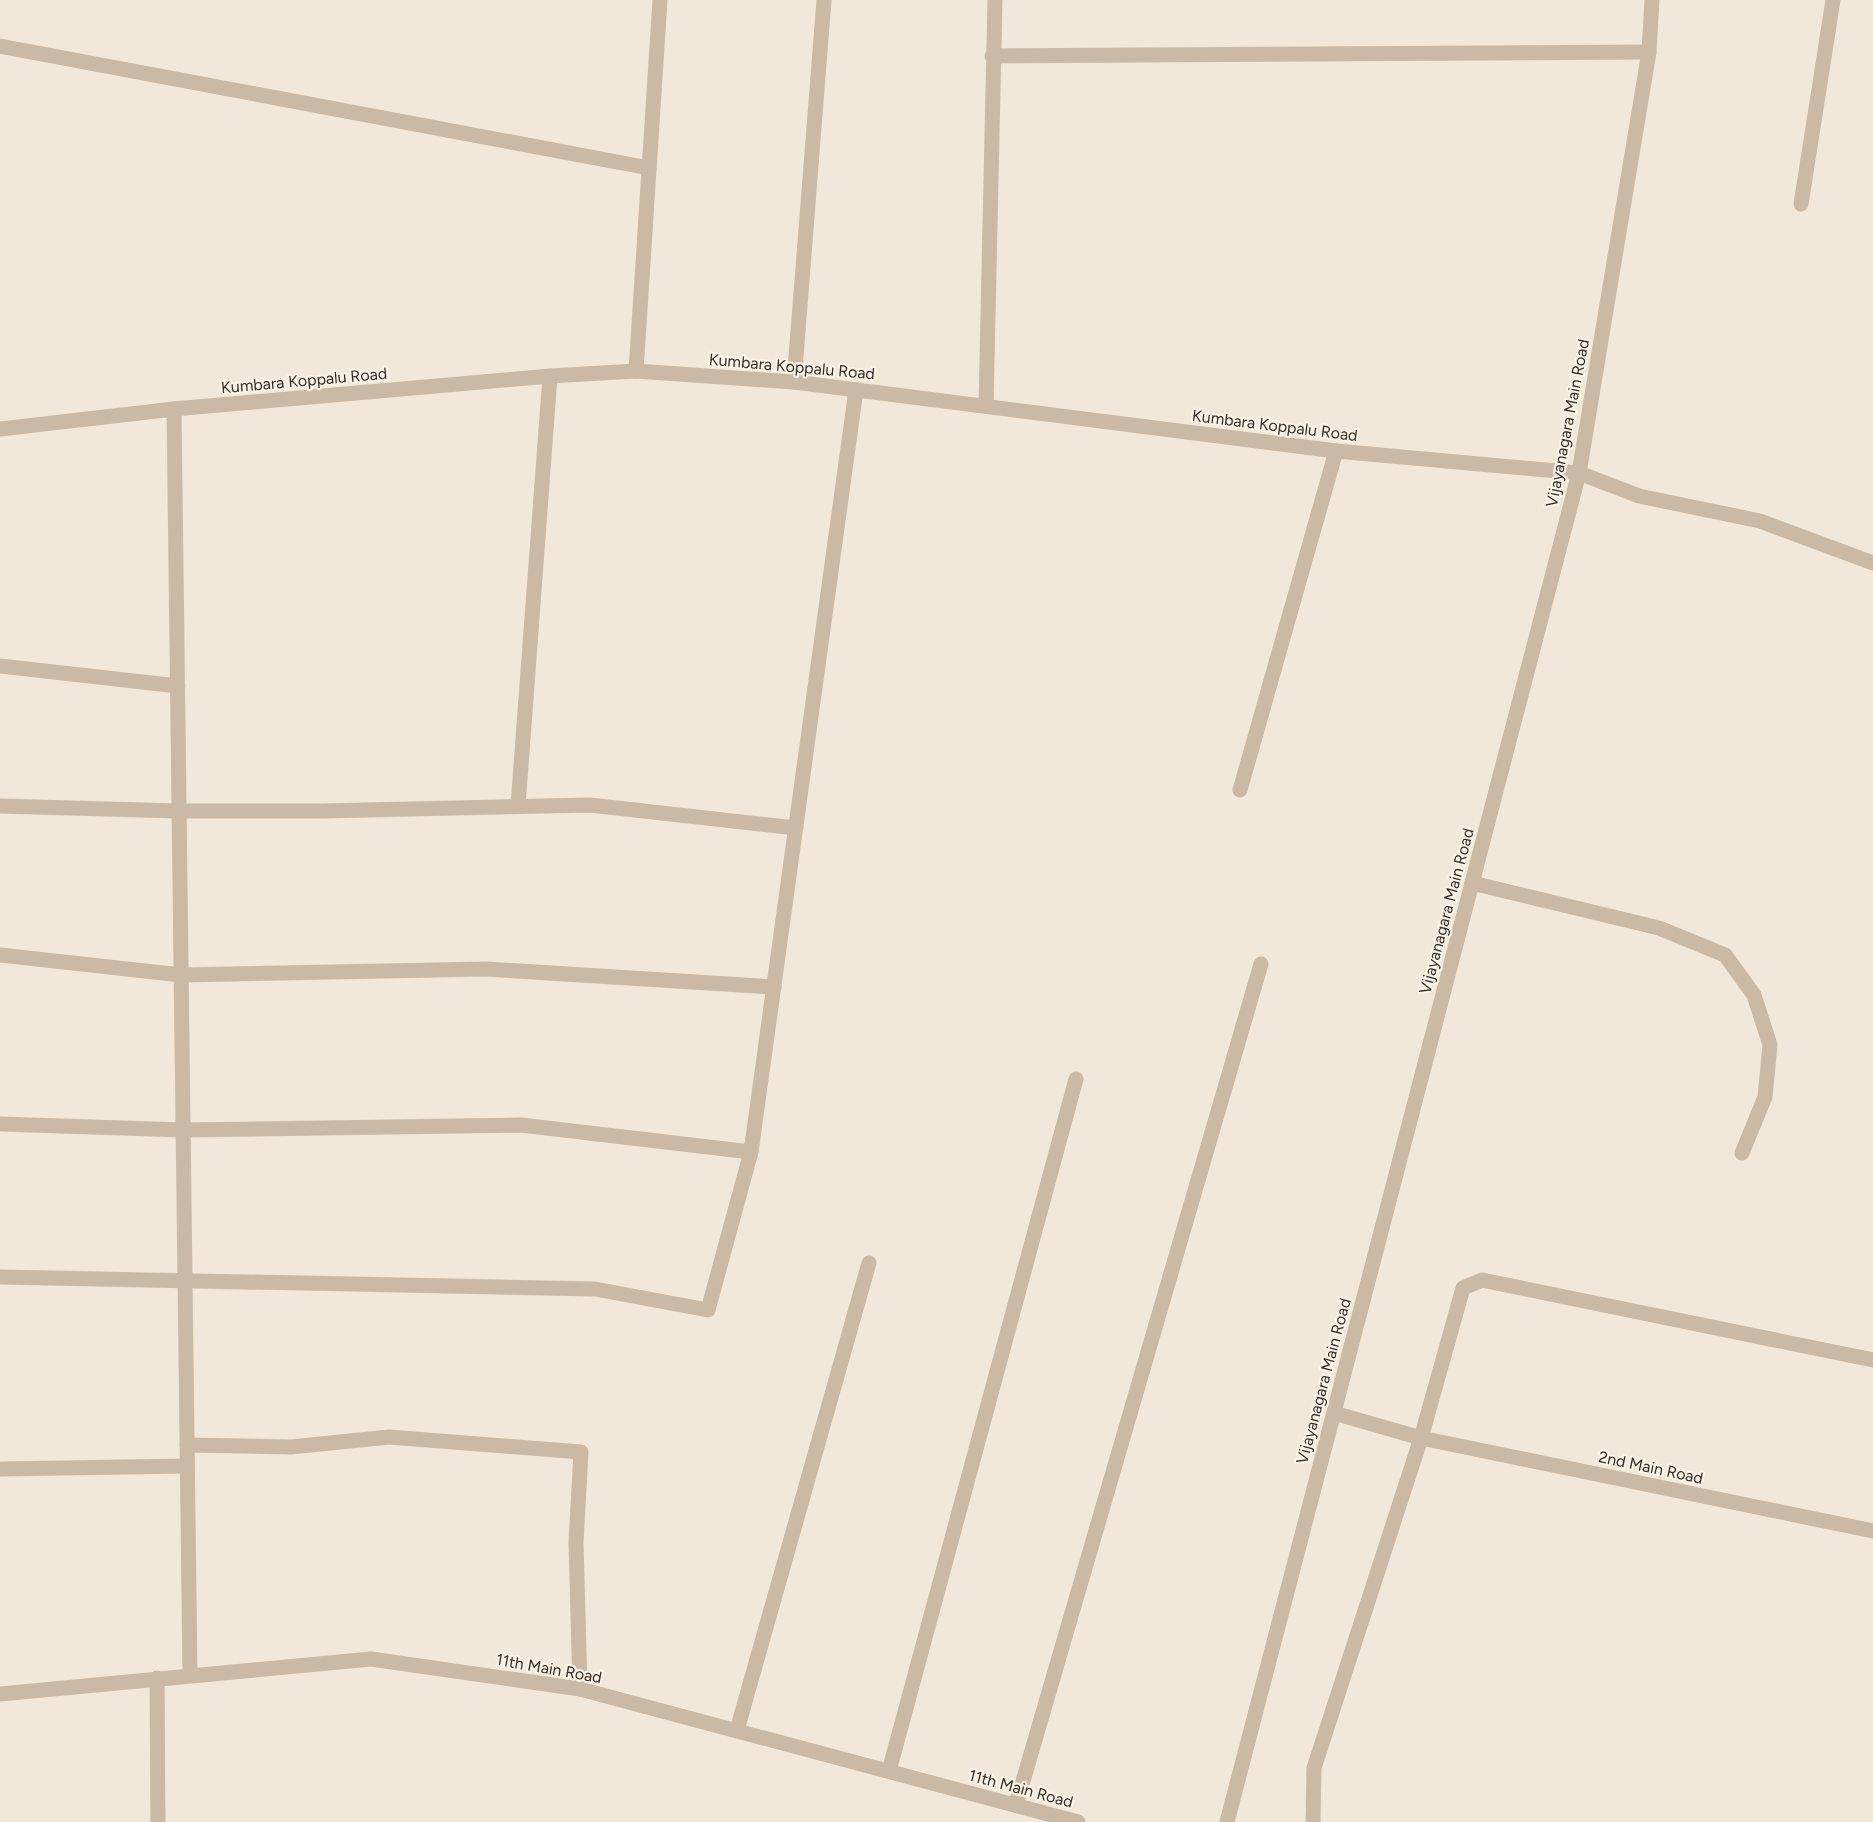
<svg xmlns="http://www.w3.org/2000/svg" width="1873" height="1822" font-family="Figtree,sans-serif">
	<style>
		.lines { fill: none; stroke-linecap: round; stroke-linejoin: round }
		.service { stroke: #cab9a4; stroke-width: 15 }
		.minor { stroke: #cab9a4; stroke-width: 15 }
		.tertiary { stroke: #cab9a4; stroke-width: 15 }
		.labels { text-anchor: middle; stroke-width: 4.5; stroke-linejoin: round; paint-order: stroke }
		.street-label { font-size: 16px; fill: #362c26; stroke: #faf2e5 }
	</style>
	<rect width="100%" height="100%" fill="#f2e8d9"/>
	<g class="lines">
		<path class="service" d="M 1472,883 L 1659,928 L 1725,955 L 1754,995 L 1770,1045 L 1765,1097 L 1742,1153"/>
		<g class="minor">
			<path d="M 0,46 L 649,168"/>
			<path d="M 992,56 L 1649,52"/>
			<path d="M 1801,204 L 1833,0"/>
			<path d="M 636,371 L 660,0"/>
			<path d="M 794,382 L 824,0"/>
			<path d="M 986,406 L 995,0"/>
			<path d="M 174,409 L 190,1675"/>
			<path d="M 1579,473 L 1639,496 L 1760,521 L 1873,563"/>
			<path d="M 0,666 L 178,686"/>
			<path d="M 1240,790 L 1336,451"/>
			<path d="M 0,806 L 179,811 L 322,811 L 590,805 L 796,828"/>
			<path d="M 518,806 L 550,376"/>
			<path d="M 0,955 L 181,975 L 486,969 L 774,987"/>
			<path d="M 0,1124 L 183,1130 L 521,1125 L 751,1152"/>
			<path d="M 0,1277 L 595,1289 L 708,1310 L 751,1152 L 856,390"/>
			<path d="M 1334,1413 L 1421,1438 L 1873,1531"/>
			<path d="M 187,1445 L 291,1447 L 389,1437 L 581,1452 L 576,1542 L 580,1689"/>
			<path d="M 0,1469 L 187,1466"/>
			<path d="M 157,1678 L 158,1822"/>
			<path d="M 0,1694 L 371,1659 L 580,1689 L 1078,1822"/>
			<path d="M 737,1730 L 869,1263"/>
			<path d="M 889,1771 L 1076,1079"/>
			<path d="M 1016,1805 L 1261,964"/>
			<path d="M 1313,1822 L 1314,1768 L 1421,1438 L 1463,1288 L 1482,1280 L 1873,1360"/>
		</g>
		<g class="tertiary">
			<path d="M 0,429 L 174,409 L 550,376 L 636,371 L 794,382 L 1336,451 L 1579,473"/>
			<path d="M 1227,1822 L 1579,473 L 1649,52 L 1652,0"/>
		</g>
	</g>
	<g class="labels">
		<g class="street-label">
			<text transform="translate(792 366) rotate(5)" y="6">Kumbara Koppalu Road</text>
			<text transform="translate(304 380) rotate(-5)" y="6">Kumbara Koppalu Road</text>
			<text transform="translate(1567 423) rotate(-79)" y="6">Vijayanagara Main Road</text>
			<text transform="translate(1275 425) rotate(7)" y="6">Kumbara Koppalu Road</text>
			<text transform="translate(1446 911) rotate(-75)" y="6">Vijayanagara Main Road</text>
			<text transform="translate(1323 1381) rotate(-75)" y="6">Vijayanagara Main Road</text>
			<text transform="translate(1651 1467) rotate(12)" y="6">2nd Main Road</text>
			<text transform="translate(549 1668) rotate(10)" y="6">11th Main Road</text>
			<text transform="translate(1021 1788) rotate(15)" y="6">11th Main Road</text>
		</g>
	</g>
</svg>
